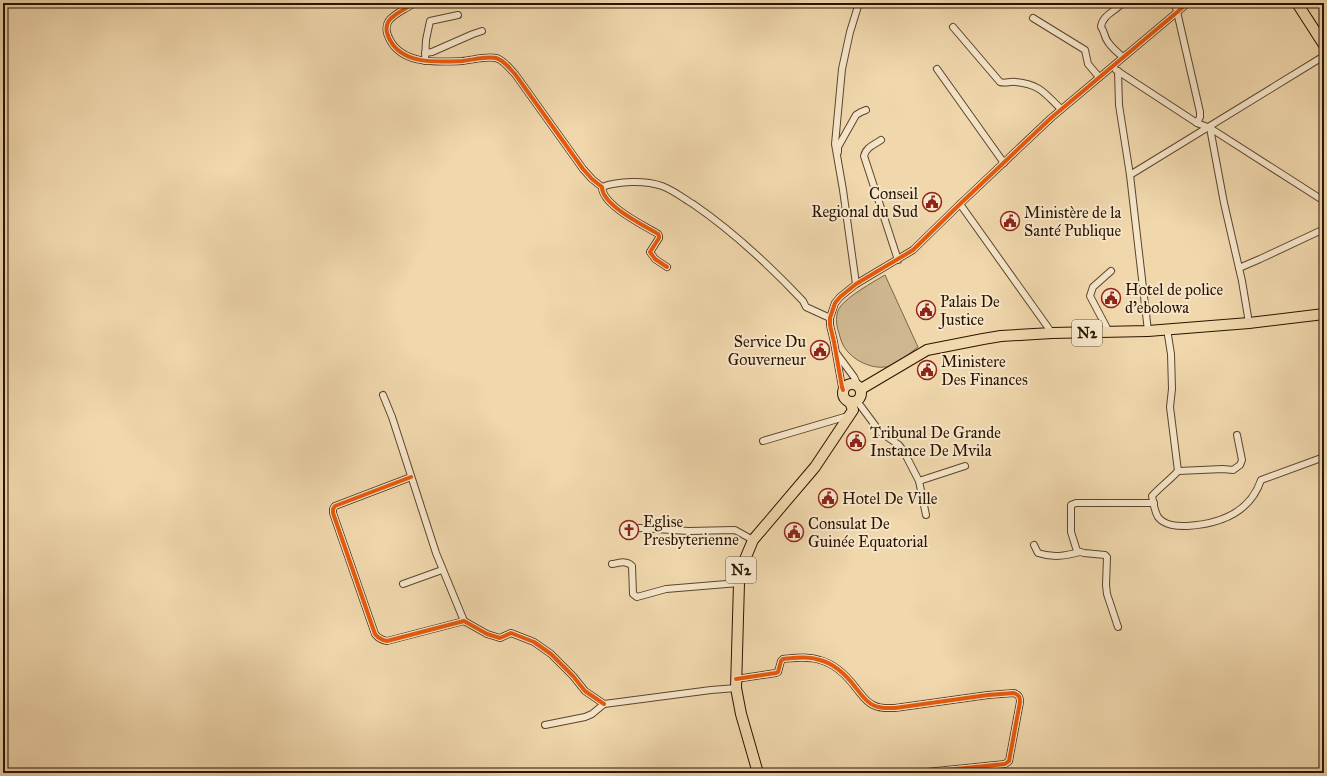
<svg xmlns="http://www.w3.org/2000/svg" width="1327" height="776" font-family="'IM FELL Great Primer',serif">
	<style>
		.green { fill: #ceb68f; stroke: #7c6448 }
		.lines { fill: none; stroke-linecap: round; stroke-linejoin: round }
		.minor-casing { stroke: #5c442b; stroke-width: 8 }
		.primary-casing { stroke: #2a1300; stroke-width: 12 }
		.trunk-casing { stroke: #2a1300; stroke-width: 12 }
		.minor { stroke: #f5e5c9; stroke-width: 6 }
		.primary { stroke: #f0d7ac; stroke-width: 10 }
		.trunk { stroke: #f0d7ac; stroke-width: 10 }
		.cycleway-casing { stroke: #f5e5c9; stroke-width: 6 }
		.cycleway { stroke: #e8590c; stroke-width: 4 }
		.labels { text-anchor: middle; stroke-width: 4; stroke-linejoin: round; paint-order: stroke }
		.shield { fill: #f5e5c9; stroke: #67523c; stroke-width: 1 }
		.shield-label { font-size: 15px; font-weight: bold; fill: #2a1300 }
		.poi-label { font-size: 16px; fill: #2a1300; stroke: #f5e5c9; text-anchor: start }
	</style>
	<rect width="100%" height="100%" fill="#f0d7ac"/>
	<filter id="stains"><feTurbulence type="fractalNoise" baseFrequency=".005" numOctaves="4"/><feColorMatrix values="0 0 0 0 .2 0 0 0 0 .09 0 0 0 0 .02 0 0 0 .5 -.17"/></filter>
	<radialGradient id="worn" r=".72"><stop offset=".6" stop-color="#630" stop-opacity="0"/><stop offset="1" stop-color="#630" stop-opacity=".3"/></radialGradient>
	<path class="green" d="M 885,275 L 918,347 C 910,353 900,362 890,366 C 873,371 851,360 843,345 C 841,341 840,337 839,333 C 836,325 835,314 840,307 C 848,296 873,282 885,275 Z"/>
	<g class="lines">
		<g class="minor-casing">
			<g id="minor">
				<path d="M 414,3 C 399,14 378,18 390,40 C 403,65 438,62 462,61 C 473,60 485,56 496,58 C 504,60 509,68 515,74 L 583,169 L 592,179 L 602,187 C 602,205 643,225 658,234 L 659,236 L 659,238 L 650,252 L 655,259 L 667,267"/>
				<path d="M 1122,3 C 1116,11 1102,15 1101,27 C 1105,32 1104,37 1108,42 C 1112,48 1118,53 1123,57"/>
				<path d="M 1175,3 L 1200,112 L 1200,117 L 1197,123"/>
				<path d="M 1033,18 L 1085,50 L 1088,64 L 1099,77"/>
				<path d="M 953,27 L 1000,82 C 1005,84 1010,81 1016,82 C 1041,85 1044,93 1061,109"/>
				<path d="M 425,53 L 432,52 L 473,34 L 482,31"/>
				<path d="M 425,61 L 426,40 L 430,21 L 458,15"/>
				<path d="M 937,69 L 1004,163"/>
				<path d="M 1116,70 L 1197,123 L 1210,128 L 1324,201"/>
				<path d="M 1118,71 L 1119,105 L 1130,175 L 1148,331"/>
				<path d="M 1210,128 L 1224,203 L 1242,281 L 1249,323"/>
				<path d="M 881,140 C 874,145 866,147 864,156 L 898,260"/>
				<path d="M 838,152 L 838,147 L 856,115 L 861,112 L 866,110"/>
				<path d="M 1130,175 L 1324,56"/>
				<path d="M 602,187 C 618,181 645,180 662,186 C 673,190 683,198 693,204 C 734,232 769,265 803,301 L 806,307 L 830,318"/>
				<path d="M 960,204 L 1052,333"/>
				<path d="M 1239,268 L 1260,259 L 1324,229"/>
				<path d="M 856,284 L 843,190 L 835,144 L 842,69 L 850,32 L 859,3"/>
				<path d="M 1167,329 L 1171,354 L 1172,389 L 1170,407 L 1178,471"/>
				<path d="M 1109,332 L 1090,296 L 1093,287 L 1111,271"/>
				<path d="M 837,354 L 854,377 L 858,386"/>
				<path d="M 843,390 L 842,387 L 834,342 L 830,325 L 830,318 L 835,303 L 840,297 L 856,284 L 913,250 L 960,204 L 1051,118 L 1188,3"/>
				<path d="M 383,395 L 392,417 L 436,553 L 464,621"/>
				<path d="M 857,401 L 880,432 L 899,445 L 903,450 L 919,481 L 926,515"/>
				<path d="M 1237,435 L 1242,460 L 1240,465 L 1233,470 L 1223,469 L 1178,471 C 1170,480 1160,487 1152,496 C 1153,502 1155,512 1158,517 C 1165,526 1177,526 1187,526 C 1219,524 1250,513 1261,480 L 1324,457"/>
				<path d="M 763,441 L 848,416"/>
				<path d="M 411,477 L 335,506 L 333,509 L 333,513 L 375,634 C 378,638 381,640 387,641 L 464,621 L 487,634 L 500,638 L 511,633 L 534,642 L 551,654 L 573,676 L 585,691 L 604,704"/>
				<path d="M 919,481 L 965,466"/>
				<path d="M 639,528 L 689,531 L 735,530 L 753,540"/>
				<path d="M 1034,545 L 1038,553 C 1053,558 1065,556 1080,552"/>
				<path d="M 612,564 C 619,563 627,560 632,566 L 633,594 L 637,597 L 666,589 L 739,583"/>
				<path d="M 403,584 L 442,570"/>
				<path d="M 1118,627 L 1107,594 L 1106,585 L 1107,557 L 1105,555 L 1084,553 L 1077,551 L 1071,532 L 1071,505 L 1076,503 L 1154,503"/>
				<path d="M 736,679 L 776,673 L 778,672 L 781,661 L 783,659 C 795,658 808,656 820,660 C 835,664 847,676 856,688 C 861,694 866,702 873,705 C 880,709 888,708 895,708 L 988,695 L 1014,693 C 1019,695 1020,697 1020,702 L 1009,761 L 1005,764 L 917,773"/>
				<path d="M 545,725 L 585,717 L 592,714 L 604,704 L 711,690 L 736,688"/>
			</g>
		</g>
		<g class="primary-casing">
			<path id="primary" d="M 1297,3 L 1324,45"/>
		</g>
		<g class="trunk-casing">
			<g id="trunk">
				<circle cx="852" cy="393" r="9"/>
				<path d="M 861,389 L 927,350 L 983,339 L 1001,336 L 1052,333 L 1148,331 L 1249,323 L 1324,314"/>
				<path d="M 758,773 L 741,714 L 736,688 L 739,583 L 741,569 L 753,540 L 815,467 L 853,410 L 850,402"/>
			</g>
		</g>
		<use href="#minor" class="minor"/>
		<use href="#primary" class="primary"/>
		<use href="#trunk" class="trunk"/>
		<g class="cycleway-casing">
			<g id="cycleway">
				<path d="M 414,3 C 399,14 378,18 390,40 C 403,65 438,62 462,61 C 473,60 485,56 496,58 C 504,60 509,68 515,74 L 583,169 L 592,179 L 602,187 C 602,205 643,225 658,234 L 659,236 L 659,238 L 650,252 L 655,259 L 667,267"/>
				<path d="M 843,390 L 842,387 L 834,342 L 830,325 L 830,318 L 835,303 L 840,297 L 856,284 L 913,250 L 960,204 L 1051,118 L 1188,3"/>
				<path d="M 411,477 L 335,506 L 333,509 L 333,513 L 375,634 C 378,638 381,640 387,641 L 464,621 L 487,634 L 500,638 L 511,633 L 534,642 L 551,654 L 573,676 L 585,691 L 604,704"/>
				<path d="M 736,679 L 776,673 L 778,672 L 781,661 L 783,659 C 795,658 808,656 820,660 C 835,664 847,676 856,688 C 861,694 866,702 873,705 C 880,709 888,708 895,708 L 988,695 L 1014,693 C 1019,695 1020,697 1020,702 L 1009,761 L 1005,764 L 917,773"/>
			</g>
		</g>
		<use href="#cycleway" class="cycleway"/>
	</g>
	<defs>
		<g id="civic-ring" transform="scale(1)"><circle r="9.5" fill="#f5e5c9" stroke="#8f2418" stroke-width="1.5"/><path d="M-.6-6.5H3V-4.5H.6V-3L4-1V1h2V6H-6V1h2V-1L-.6-3ZM-1.2 2.5V6h2.4V2.5Z" fill="#8f2418"/></g>
		<g id="church-ring" transform="scale(1)"><circle r="9.5" fill="#f5e5c9" stroke="#8f2418" stroke-width="1.5"/><path d="M-1.2-6h2.4v3.5h3.3v2.4h-3.3V6h-2.4V-.1h-3.3v-2.4h3.3Z" fill="#8f2418"/></g>
	</defs>
	<g fill-rule="evenodd">
		<use href="#civic-ring" x="932" y="202"/>
		<use href="#civic-ring" x="1010" y="221"/>
		<use href="#civic-ring" x="1111" y="298"/>
		<use href="#civic-ring" x="926" y="310"/>
		<use href="#civic-ring" x="820" y="350"/>
		<use href="#civic-ring" x="927" y="370"/>
		<use href="#civic-ring" x="856" y="441"/>
		<use href="#civic-ring" x="828" y="498"/>
		<use href="#church-ring" x="629" y="530"/>
		<use href="#civic-ring" x="794" y="532"/>
	</g>
	<g class="labels">
		<g class="shield">
			<rect x="1072" y="320" width="30" height="26" rx="3"/>
			<rect x="726" y="557" width="30" height="26" rx="3"/>
		</g>
		<g class="shield-label">
			<text x="1087" y="338">N2</text>
			<text x="741" y="575">N2</text>
		</g>
		<g class="poi-label">
			<text x="918" y="199" text-anchor="end">Conseil<tspan x="918" dy="18">Regional du Sud</tspan></text>
			<text x="1024" y="218">Ministère de la<tspan x="1024" dy="18">Santé Publique</tspan></text>
			<text x="1125" y="295">Hotel de police<tspan x="1125" dy="18">d'ebolowa</tspan></text>
			<text x="940" y="307">Palais De<tspan x="940" dy="18">Justice</tspan></text>
			<text x="806" y="347" text-anchor="end">Service Du<tspan x="806" dy="18">Gouverneur</tspan></text>
			<text x="941" y="367">Ministere<tspan x="941" dy="18">Des Finances</tspan></text>
			<text x="870" y="438">Tribunal De Grande<tspan x="870" dy="18">Instance De Mvila</tspan></text>
			<text x="842" y="504">Hotel De Ville</text>
			<text x="643" y="527">Eglise<tspan x="643" dy="18">Presbyterienne</tspan></text>
			<text x="808" y="529">Consulat De<tspan x="808" dy="18">Guinée Equatorial</tspan></text>
		</g>
	</g>
	<rect width="1327" height="776" fill="none" stroke="#f0d7ac" stroke-width="16"/>
	<rect x="4" y="4" width="1319" height="768" fill="none" stroke="#2a1300" stroke-width="2"/>
	<rect x="8" y="8" width="1311" height="760" fill="none" stroke="#2a1300"/>
	<rect width="100%" height="100%" filter="url(#stains)"/>
	<rect width="100%" height="100%" fill="url(#worn)"/>
</svg>
